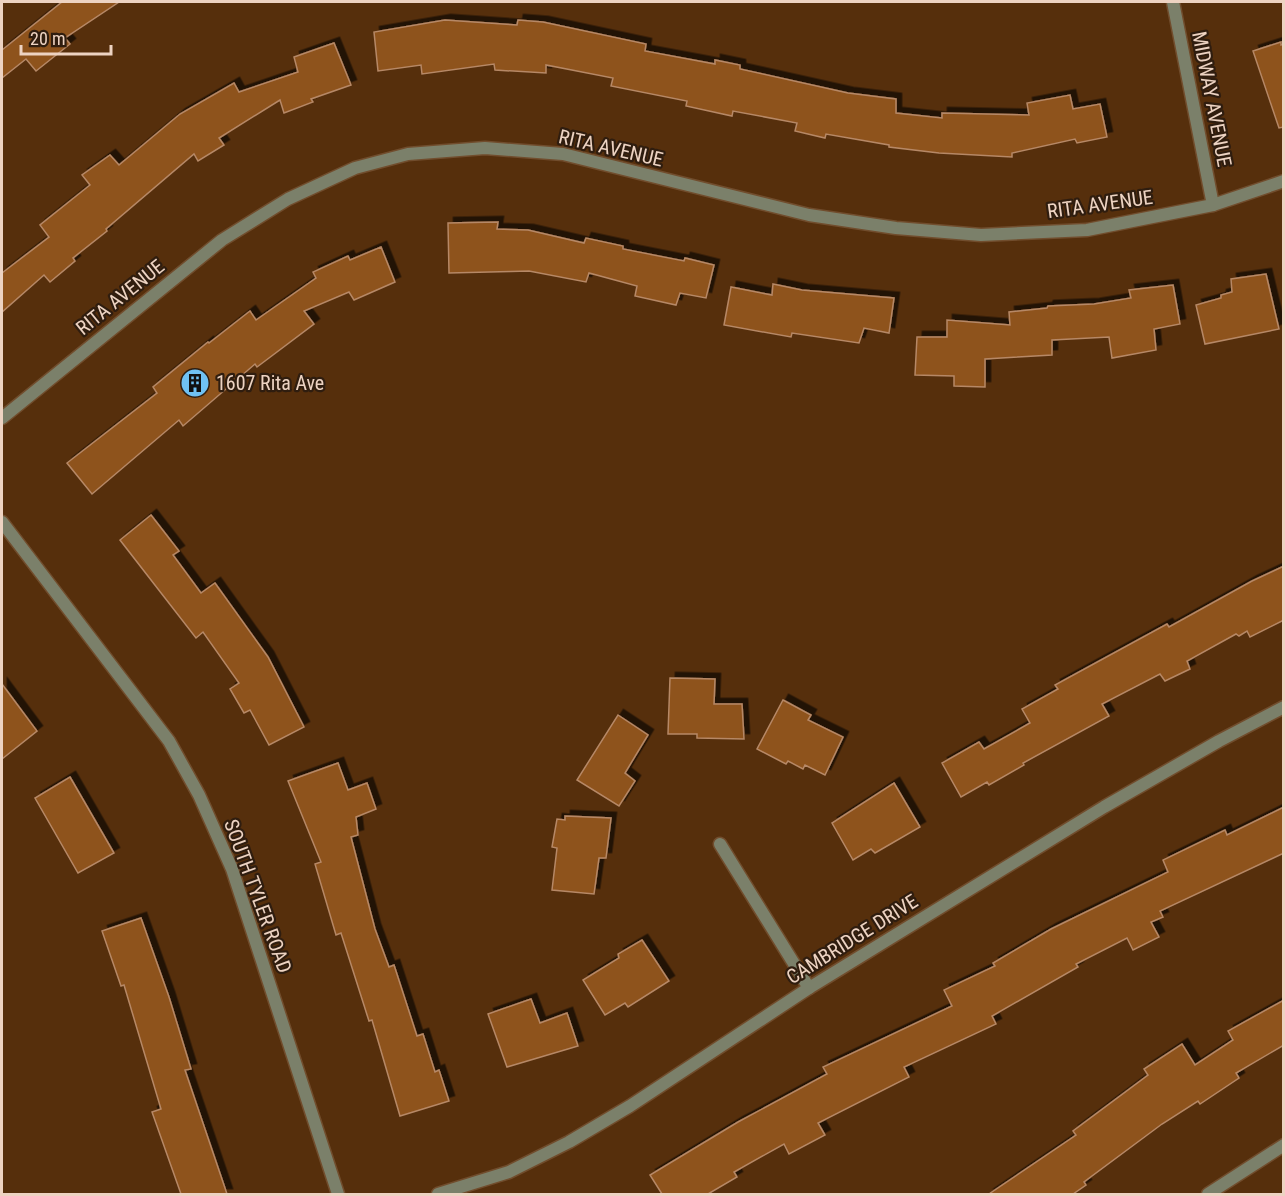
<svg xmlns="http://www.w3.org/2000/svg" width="1285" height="1196" font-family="'Roboto Condensed',sans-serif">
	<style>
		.building { fill: #8e521c; stroke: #b68866; stroke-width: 1.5; filter: url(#shadow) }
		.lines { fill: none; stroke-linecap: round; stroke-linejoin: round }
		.minor-casing { stroke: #714d2d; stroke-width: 15 }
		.minor { stroke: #7b806a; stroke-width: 12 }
		.labels { text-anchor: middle; stroke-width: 4.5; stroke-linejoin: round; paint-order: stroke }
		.street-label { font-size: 20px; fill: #edd3c2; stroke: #2f1d0f }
		.poi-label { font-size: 20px; fill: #edd3c2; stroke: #2f1d0f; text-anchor: start }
	</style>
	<defs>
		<filter id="shadow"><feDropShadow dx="5.5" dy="-5.5" stdDeviation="0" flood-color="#0009"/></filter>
	</defs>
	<rect width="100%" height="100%" fill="#562f0c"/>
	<g class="building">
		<path d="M 62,2 L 119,2 L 65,38 L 70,44 L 36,71 L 26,59 L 2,78 L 2,50 Z"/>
		<path d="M 445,20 L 517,25 L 518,20 L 543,22 L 646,44 L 645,51 L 715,64 L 715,60 L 740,65 L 740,69 L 848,93 L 896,99 L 896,113 L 942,118 L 942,113 L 1029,115 L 1027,103 L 1070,95 L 1073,109 L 1100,104 L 1107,137 L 1077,143 L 1075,139 L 1012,153 L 1012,157 L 939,153 L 889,147 L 889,145 L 826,134 L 825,138 L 795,131 L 797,123 L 733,111 L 732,116 L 686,106 L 687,101 L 611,86 L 613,78 L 546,65 L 546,73 L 495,70 L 494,64 L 422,74 L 421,65 L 378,71 L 374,32 Z"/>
		<path d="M 1281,42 L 1281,45 L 1284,44 L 1284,127 L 1279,128 L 1253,51 Z"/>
		<path d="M 334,43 L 351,85 L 311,99 L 313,102 L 284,113 L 280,100 L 219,138 L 224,145 L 198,161 L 194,154 L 106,229 L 107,231 L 73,258 L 75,261 L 50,282 L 44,275 L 2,312 L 2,273 L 49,237 L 40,225 L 90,185 L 82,175 L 110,155 L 119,165 L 180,114 L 234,83 L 239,92 L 298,72 L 294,57 Z"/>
		<path d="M 498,222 L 497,229 L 528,230 L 584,243 L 586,238 L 623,246 L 623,249 L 684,261 L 685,258 L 714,265 L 706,298 L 680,293 L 676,305 L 635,296 L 637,286 L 589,273 L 586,282 L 529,271 L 449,273 L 448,223 Z"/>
		<path d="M 381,247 L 395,282 L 354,300 L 349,292 L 304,311 L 314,324 L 257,367 L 255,364 L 183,426 L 179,420 L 92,494 L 67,463 L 157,393 L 153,387 L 208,342 L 209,343 L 250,311 L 256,320 L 316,278 L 313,272 L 348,256 L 350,260 Z"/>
		<path d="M 1266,274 L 1279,329 L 1205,344 L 1196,305 L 1221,298 L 1221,295 L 1232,292 L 1231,279 Z"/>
		<path d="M 773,284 L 802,290 L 894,298 L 889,333 L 864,328 L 859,343 L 792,333 L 791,337 L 724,325 L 731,287 L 772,295 Z"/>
		<path d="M 1173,285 L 1180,324 L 1154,329 L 1156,350 L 1112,358 L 1109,337 L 1052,340 L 1052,355 L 985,359 L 985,387 L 954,386 L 954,376 L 915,375 L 917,337 L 947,337 L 947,320 L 1010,325 L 1009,312 L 1047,308 L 1048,306 L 1094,304 L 1131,298 L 1129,290 Z"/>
		<path d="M 151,515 L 179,551 L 173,555 L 201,593 L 215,583 L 268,657 L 304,727 L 269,745 L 250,710 L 244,713 L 230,689 L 239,683 L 203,632 L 196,638 L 120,540 Z"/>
		<path d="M 1284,566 L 1284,620 L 1250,637 L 1247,631 L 1239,636 L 1236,634 L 1187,661 L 1190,669 L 1165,681 L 1160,674 L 1102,704 L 1109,716 L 1023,763 L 1024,765 L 989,785 L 987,782 L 961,797 L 942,763 L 979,742 L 984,749 L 1030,723 L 1022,709 L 1058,689 L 1055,685 L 1167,624 L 1169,627 L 1252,581 Z"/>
		<path d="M 670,678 L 715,679 L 714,704 L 742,704 L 744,739 L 697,738 L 697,734 L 668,734 Z"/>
		<path d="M 2,684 L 37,731 L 2,759 Z"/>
		<path d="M 783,700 L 811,715 L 808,720 L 843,737 L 825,775 L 805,765 L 803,769 L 788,761 L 786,764 L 757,749 Z"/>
		<path d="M 618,715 L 648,735 L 625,773 L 635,781 L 619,806 L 577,780 Z"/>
		<path d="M 338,763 L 348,790 L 367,783 L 376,809 L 356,817 L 358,835 L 351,837 L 375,929 L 389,967 L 394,965 L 417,1036 L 423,1034 L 435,1072 L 439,1070 L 449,1101 L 400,1116 L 372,1020 L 369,1021 L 341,933 L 336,935 L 315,864 L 321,862 L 288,781 Z"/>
		<path d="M 70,777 L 114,853 L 78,873 L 35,798 Z"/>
		<path d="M 894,783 L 920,827 L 875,853 L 871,849 L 853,860 L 832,823 Z"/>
		<path d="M 1284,807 L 1284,853 L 1160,911 L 1163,917 L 1151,922 L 1159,937 L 1133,950 L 1127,938 L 1076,964 L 1078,967 L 992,1016 L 996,1024 L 904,1067 L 909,1077 L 818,1123 L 825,1135 L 789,1154 L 784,1144 L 734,1172 L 737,1177 L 708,1194 L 662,1194 L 650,1175 L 738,1122 L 827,1074 L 823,1067 L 952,1006 L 944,990 L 995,966 L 993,963 L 1051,929 L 1168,872 L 1163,860 L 1225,830 L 1227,835 Z"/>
		<path d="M 565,816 L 611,818 L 606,858 L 599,858 L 594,894 L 552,890 L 557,848 L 552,847 L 557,819 L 565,820 Z"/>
		<path d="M 141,918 L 169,997 L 191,1069 L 185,1070 L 227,1194 L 181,1194 L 152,1112 L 161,1109 L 124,985 L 121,986 L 102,931 Z"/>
		<path d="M 642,940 L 669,981 L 628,1007 L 625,1003 L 605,1015 L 583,980 L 619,958 L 618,954 Z"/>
		<path d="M 531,999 L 540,1023 L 567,1013 L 578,1046 L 507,1067 L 488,1014 Z"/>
		<path d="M 1284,1000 L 1284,1045 L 1236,1073 L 1239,1078 L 1200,1104 L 1198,1101 L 1162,1124 L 1084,1182 L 1086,1185 L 1073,1194 L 989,1194 L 1076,1135 L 1073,1131 L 1148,1075 L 1144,1069 L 1182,1044 L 1195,1065 L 1233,1040 L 1228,1031 Z"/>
	</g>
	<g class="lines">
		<g class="minor-casing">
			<g id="minor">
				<path d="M 1173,2 L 1213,205"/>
				<path d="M 2,418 L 222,240 L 288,199 L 355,168 L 408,154 L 485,148 L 563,154 L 809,215 L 896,228 L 981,235 L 1087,230 L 1213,205 L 1284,181"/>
				<path d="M 2,522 L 169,741 L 199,795 L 232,869 L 338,1194"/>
				<path d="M 720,844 L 809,988"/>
				<path d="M 438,1194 L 509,1172 L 569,1142 L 630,1106 L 809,988 L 1104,807 L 1219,741 L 1284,707"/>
				<path d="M 1208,1194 L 1284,1145"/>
			</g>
		</g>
		<use href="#minor" class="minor"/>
	</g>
	<defs>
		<g id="building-disc" transform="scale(1.5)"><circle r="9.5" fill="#70c2f4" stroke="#2f1d0f"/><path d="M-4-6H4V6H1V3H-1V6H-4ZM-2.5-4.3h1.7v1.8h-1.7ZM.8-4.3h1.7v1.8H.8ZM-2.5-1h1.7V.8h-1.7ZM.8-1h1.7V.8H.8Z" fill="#111"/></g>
	</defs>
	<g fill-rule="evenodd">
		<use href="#building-disc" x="195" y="383"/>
	</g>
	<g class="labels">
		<g class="street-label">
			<text transform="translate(1212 99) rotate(79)" y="7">MIDWAY AVENUE</text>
			<text transform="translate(611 148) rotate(13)" y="7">RITA AVENUE</text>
			<text transform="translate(1100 204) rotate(-8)" y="7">RITA AVENUE</text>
			<text transform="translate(120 297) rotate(-39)" y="7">RITA AVENUE</text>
			<text transform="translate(258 896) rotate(70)" y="7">SOUTH TYLER ROAD</text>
			<text transform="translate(852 939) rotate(-32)" y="7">CAMBRIDGE DRIVE</text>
		</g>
		<g class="poi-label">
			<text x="216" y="390">1607 Rita Ave</text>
		</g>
	</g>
	<rect width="1285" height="1196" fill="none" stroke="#edd3c2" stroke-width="6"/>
	<path d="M21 45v9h90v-9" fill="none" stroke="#edd3c2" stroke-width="3"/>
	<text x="30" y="45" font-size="18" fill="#edd3c2" stroke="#2f1d0f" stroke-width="4.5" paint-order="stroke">20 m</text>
</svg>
